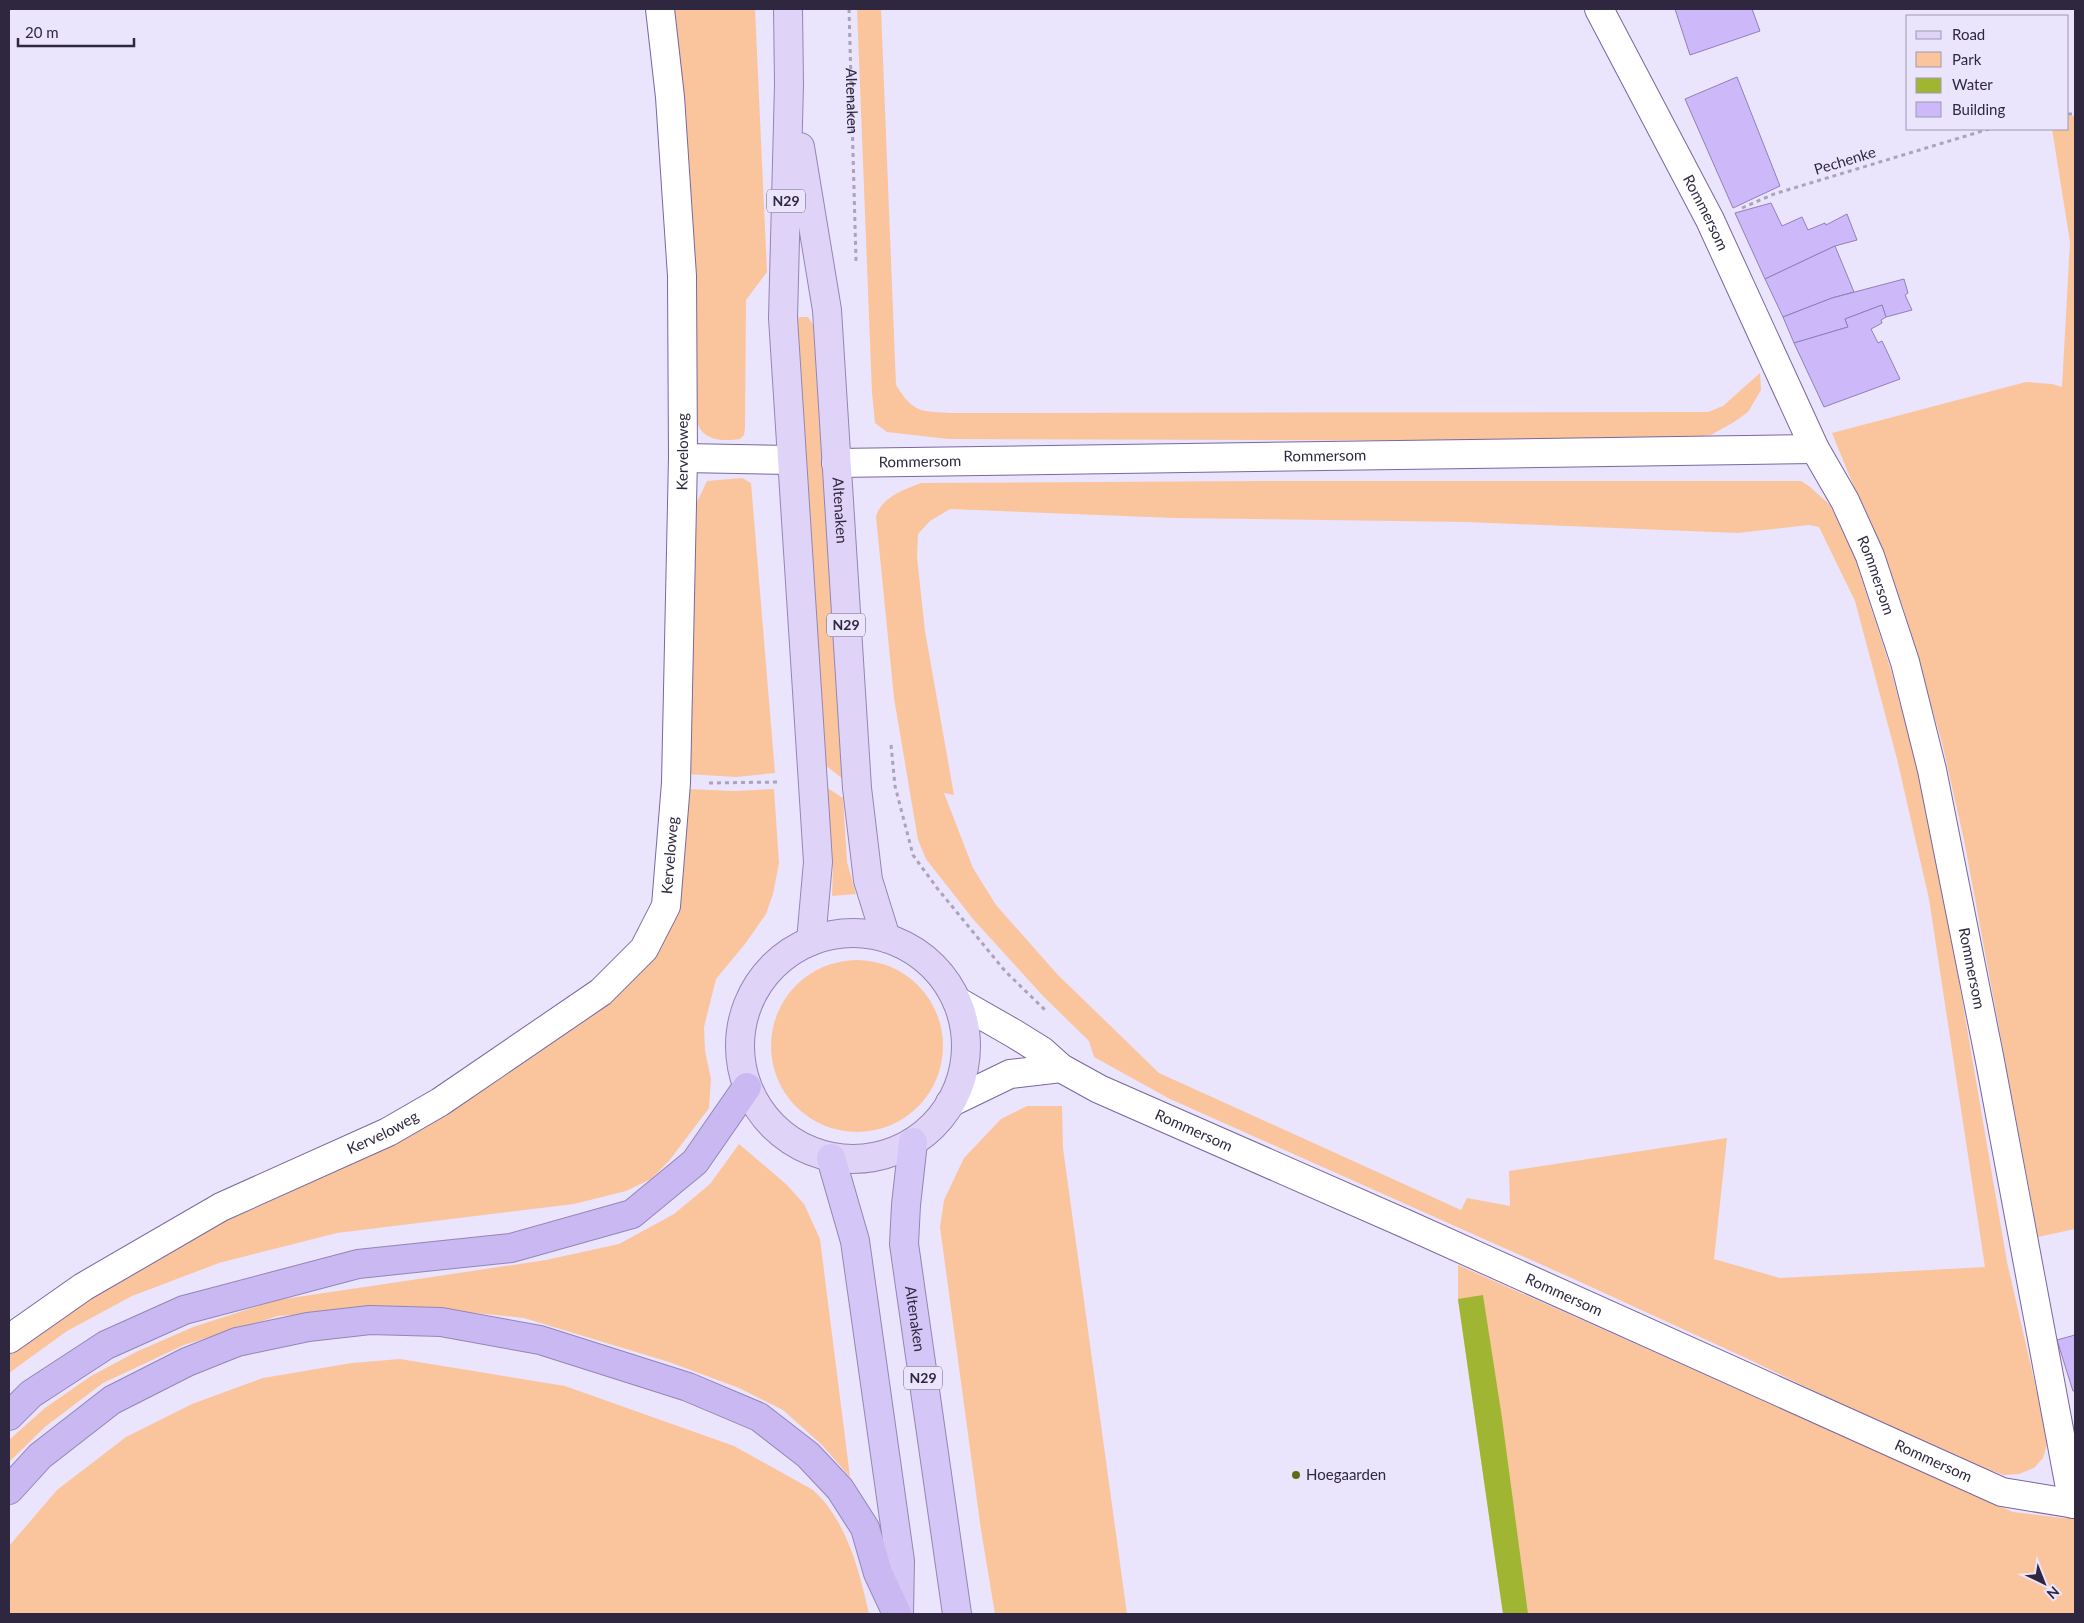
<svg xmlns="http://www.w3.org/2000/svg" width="2084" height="1623" font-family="Lato,sans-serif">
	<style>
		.green { fill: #fac59d; fill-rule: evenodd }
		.water { fill: #a0b632 }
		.building { fill: #cdb9f9; stroke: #917fb9 }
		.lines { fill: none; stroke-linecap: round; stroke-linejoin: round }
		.minor-casing { stroke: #79679f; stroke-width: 30 }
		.primary-casing { stroke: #9485b4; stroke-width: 30 }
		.trunk-casing { stroke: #9485b4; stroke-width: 30 }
		.motorway-casing { stroke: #9485b4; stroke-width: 30 }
		.path { stroke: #aba3bc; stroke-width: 3; stroke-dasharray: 4 4; stroke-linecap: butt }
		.minor { stroke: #fff; stroke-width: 28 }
		.primary { stroke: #dfd4f8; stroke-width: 28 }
		.trunk { stroke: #d4c6f6; stroke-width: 28 }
		.motorway { stroke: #cab8f3; stroke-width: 28 }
		.poi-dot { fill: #5e6c15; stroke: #ebe4fd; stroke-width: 2 }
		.labels { text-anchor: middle; stroke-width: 4; stroke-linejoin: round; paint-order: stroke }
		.shield { fill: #ebe4fd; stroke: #676078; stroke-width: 1 }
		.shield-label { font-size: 14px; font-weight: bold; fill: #2f273f }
		.street-label { font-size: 15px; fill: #2f273f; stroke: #ebe4fd }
		.poi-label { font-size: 15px; fill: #2f273f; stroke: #ebe4fd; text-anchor: start }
	</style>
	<rect width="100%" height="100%" fill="#ebe4fd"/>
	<g class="green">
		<path d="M 670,9 L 755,9 L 767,272 L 746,300 L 745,428 L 744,435 L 740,439 C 726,441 705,442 698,425 C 695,419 695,409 694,402 Z"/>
		<path d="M 857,9 L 881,9 L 896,385 C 914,414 921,411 952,413 L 1708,412 L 1723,406 L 1760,373 L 1761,390 L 1748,412 L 1734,422 L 1711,435 L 1656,441 L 948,439 L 887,432 L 875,423 L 872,393 Z"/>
		<path d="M 2068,116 L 2075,116 L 2075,1229 L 2038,1237 L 1964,840 L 1942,743 L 1903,607 L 1832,433 L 2026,382 L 2052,384 L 2062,387 L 2070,242 L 2052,129 L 2068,129 Z"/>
		<path d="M 799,317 L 808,317 L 814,326 L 843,779 L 825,765 L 794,327 Z"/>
		<path d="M 742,478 L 751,483 L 775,773 L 736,777 L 686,774 L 697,502 L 707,481 Z"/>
		<path d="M 1259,481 L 1801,481 L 1809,486 L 1830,505 L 1855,558 L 1890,667 L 1931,818 L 2007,1262 L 2048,1441 L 2043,1458 L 2034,1468 L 2019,1474 L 2004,1475 L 1979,1466 L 1862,1414 L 1748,1359 L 1576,1280 L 1170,1099 L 1094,1057 L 1089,1041 L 1043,996 L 973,919 L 926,859 L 918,840 L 894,698 L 876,517 C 880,498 905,489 921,483 ZM 950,509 L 1174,518 L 1466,522 L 1737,533 L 1809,525 L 1819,527 L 1855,601 L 1897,759 L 1929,899 L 1985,1267 L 1780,1278 L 1714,1259 L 1727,1138 L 1509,1171 L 1510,1206 L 1467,1198 L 1461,1210 L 1159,1073 L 1057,974 L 996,905 L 973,868 L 944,793 L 954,795 L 925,631 L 917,557 L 918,534 L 930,521 Z"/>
		<path d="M 826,787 L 843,798 L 847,862 L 856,894 L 832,896 L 833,867 Z"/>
		<path d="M 687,789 L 735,791 L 774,789 L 779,863 L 773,894 L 766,914 L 745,944 L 716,979 L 704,1027 L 705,1051 L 711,1079 L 709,1108 L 669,1161 L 651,1179 L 626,1191 L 574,1204 L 337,1233 L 219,1263 L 132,1296 L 67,1331 L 9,1373 L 9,1351 L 70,1309 L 161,1253 L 256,1205 L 623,989 L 658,953 L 677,897 Z"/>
		<circle cx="857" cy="1046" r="86"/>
		<path d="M 1027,1106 L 1062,1106 L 1063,1148 L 1127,1614 L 995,1614 L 981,1530 L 940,1227 L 944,1200 L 964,1158 L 1001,1119 Z"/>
		<path d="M 739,1144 L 786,1184 L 804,1204 L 820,1239 L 850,1477 L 822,1445 L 783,1410 L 739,1388 L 669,1362 L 524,1318 L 409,1306 L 278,1316 L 184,1345 L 103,1383 L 46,1426 L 9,1462 L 9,1440 L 45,1408 L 91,1376 L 136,1352 L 193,1327 L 277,1300 L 546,1260 L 619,1244 L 674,1214 L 710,1184 Z"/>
		<path d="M 1458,1265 L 2013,1512 L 2063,1518 L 2075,1516 L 2075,1614 L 1503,1614 L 1458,1299 Z"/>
		<path d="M 400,1359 L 565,1386 L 734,1446 L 813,1490 C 847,1521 859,1570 869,1614 L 9,1614 L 9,1546 L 57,1490 L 126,1437 L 192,1404 L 263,1378 L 352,1363 Z"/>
	</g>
	<path class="water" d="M 1483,1295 L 1502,1418 L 1528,1614 L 1503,1614 L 1458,1299 Z"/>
	<g class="building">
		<path d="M 1675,9 L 1752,9 L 1760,31 L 1690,55 Z"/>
		<path d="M 1737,77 L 1780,186 L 1733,208 L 1685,99 Z"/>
		<path d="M 1771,203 L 1782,226 L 1802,217 L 1808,230 L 1825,223 L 1826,225 L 1847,214 L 1857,240 L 1835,246 L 1765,279 L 1735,213 Z"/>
		<path d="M 1835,246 L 1854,292 L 1832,298 L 1783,317 L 1765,279 Z"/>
		<path d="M 1904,279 L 1908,293 L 1905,295 L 1912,310 L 1886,317 L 1882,305 L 1845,319 L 1848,327 L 1794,343 L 1783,317 L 1832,298 Z"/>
		<path d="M 1882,305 L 1886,317 L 1881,320 L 1882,323 L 1871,329 L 1878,343 L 1882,341 L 1900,379 L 1824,407 L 1794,343 L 1848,327 L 1845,319 Z"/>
		<path d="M 2075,1335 L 2075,1391 L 2073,1391 L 2057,1340 Z"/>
	</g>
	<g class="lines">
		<g class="minor-casing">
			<g id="minor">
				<path id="s2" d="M 1599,9 L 1710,220 L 1815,449 L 1845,501 L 1870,556 L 1905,662 L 1932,770 L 1990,1061 L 2073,1504"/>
				<path d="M 683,458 L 791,460"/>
				<path id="s3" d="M 836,463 L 1815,449"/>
				<path id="s4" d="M 957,1001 L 1013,1033 L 1042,1051 L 1061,1068 L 1099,1089 L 1404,1223 L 2002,1492 L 2075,1504"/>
				<path d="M 950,1103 L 1010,1074 L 1061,1068"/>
				<path id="s5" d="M 9,1339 L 83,1287 L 221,1207 L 388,1132 L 440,1102 L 601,992 L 644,949 L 666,906 L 676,783 L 683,458 L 682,276 L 670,97 L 660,9"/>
			</g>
		</g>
		<g class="primary-casing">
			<g id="primary">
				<path d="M 788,9 L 789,84 L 783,318 L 818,862 L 811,941"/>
				<path id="s6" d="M 800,147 L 827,310 L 857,788 L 868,880 L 886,938"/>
				<circle cx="853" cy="1046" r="113"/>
			</g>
		</g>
		<g class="trunk-casing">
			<g id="trunk">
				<path id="s7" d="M 913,1142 L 906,1205 L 904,1244 L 957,1614"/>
				<path d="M 831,1158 L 855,1241 L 900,1561 L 899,1614"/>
			</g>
		</g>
		<g class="motorway-casing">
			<g id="motorway">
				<path d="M 9,1416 L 31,1394 L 106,1345 L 184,1310 L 358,1264 L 511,1248 L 632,1214 L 695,1162 L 747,1087"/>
				<path d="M 9,1490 L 40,1456 L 112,1400 L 187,1362 L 237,1342 L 308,1327 L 370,1320 L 441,1322 L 540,1340 L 688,1387 L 759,1417 L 808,1455 L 840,1489 L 865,1528 L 878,1573 L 897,1614"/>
			</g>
		</g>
		<g class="path">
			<path id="s1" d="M 849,9 L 856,261"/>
			<path d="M 2068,114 L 2075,114"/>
			<path d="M 1742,208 L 1774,194 L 1989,129"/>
			<path d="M 891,745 L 895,786 L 913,855 L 937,888 L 1005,971 L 1045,1010"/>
			<path d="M 709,783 L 778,782"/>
		</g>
		<use href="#minor" class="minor"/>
		<use href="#primary" class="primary"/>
		<use href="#trunk" class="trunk"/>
		<use href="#motorway" class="motorway"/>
	</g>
	<circle class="poi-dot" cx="1296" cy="1475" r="5"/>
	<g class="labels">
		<g class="shield">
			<rect x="767" y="189.5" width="38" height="23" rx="4"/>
			<rect x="827" y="613.5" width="38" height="23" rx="4"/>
			<rect x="904" y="1366.5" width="38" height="23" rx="4"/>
		</g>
		<g class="shield-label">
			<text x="786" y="206">N29</text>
			<text x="846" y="630">N29</text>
			<text x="923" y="1383">N29</text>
		</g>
		<g class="street-label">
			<text dy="5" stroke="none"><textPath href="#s1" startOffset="92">Altenaken</textPath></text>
			<text transform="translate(1845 161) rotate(-17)" y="5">Pechenke</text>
			<text dy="5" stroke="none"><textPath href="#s2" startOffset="230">Rommersom</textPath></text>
			<text dy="5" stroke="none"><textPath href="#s5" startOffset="1252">Kerveloweg</textPath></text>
			<text dy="5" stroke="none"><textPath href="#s3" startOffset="489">Rommersom</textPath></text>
			<text dy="5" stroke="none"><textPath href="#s3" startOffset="84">Rommersom</textPath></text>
			<text dy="5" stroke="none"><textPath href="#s6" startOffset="366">Altenaken</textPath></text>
			<text dy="5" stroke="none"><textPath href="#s2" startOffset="631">Rommersom</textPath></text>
			<text dy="5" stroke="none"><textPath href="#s5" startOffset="848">Kerveloweg</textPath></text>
			<text dy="5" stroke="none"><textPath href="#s2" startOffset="1036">Rommersom</textPath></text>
			<text dy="5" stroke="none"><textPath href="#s4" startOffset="271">Rommersom</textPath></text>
			<text dy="5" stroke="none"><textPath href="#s5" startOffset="428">Kerveloweg</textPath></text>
			<text dy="5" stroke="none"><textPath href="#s4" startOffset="676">Rommersom</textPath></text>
			<text dy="5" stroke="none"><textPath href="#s7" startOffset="178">Altenaken</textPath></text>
			<text dy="5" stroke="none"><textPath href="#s4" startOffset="1081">Rommersom</textPath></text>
		</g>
		<g class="poi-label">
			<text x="1306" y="1480">Hoegaarden</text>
		</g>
	</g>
	<rect width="2084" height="1623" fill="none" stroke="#2f273f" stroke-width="20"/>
	<rect x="1906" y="15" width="162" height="115" fill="#ebe4fd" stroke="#a098b1"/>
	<rect x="1916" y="31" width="25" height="8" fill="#dfd4f8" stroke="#a098b1"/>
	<text x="1952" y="40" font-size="15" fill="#2f273f">Road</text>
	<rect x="1916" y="52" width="25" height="15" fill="#fac59d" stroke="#a098b1"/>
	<text x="1952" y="65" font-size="15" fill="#2f273f">Park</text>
	<rect x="1916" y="78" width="25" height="15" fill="#a0b632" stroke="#a098b1"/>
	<text x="1952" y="90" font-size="15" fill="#2f273f">Water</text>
	<rect x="1916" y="102" width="25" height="15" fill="#cdb9f9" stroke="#a098b1"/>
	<text x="1952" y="115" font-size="15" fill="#2f273f">Building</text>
	<g transform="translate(2044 1583) rotate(137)" stroke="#ebe4fd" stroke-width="4" paint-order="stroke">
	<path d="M0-4L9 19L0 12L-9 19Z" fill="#2f273f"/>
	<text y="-8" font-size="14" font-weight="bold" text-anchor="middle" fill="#2f273f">N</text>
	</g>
	<path d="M18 38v8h116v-8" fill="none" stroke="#2f273f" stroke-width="2.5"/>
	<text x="25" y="38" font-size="15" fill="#2f273f" stroke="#ebe4fd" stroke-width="4" paint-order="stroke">20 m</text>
</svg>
